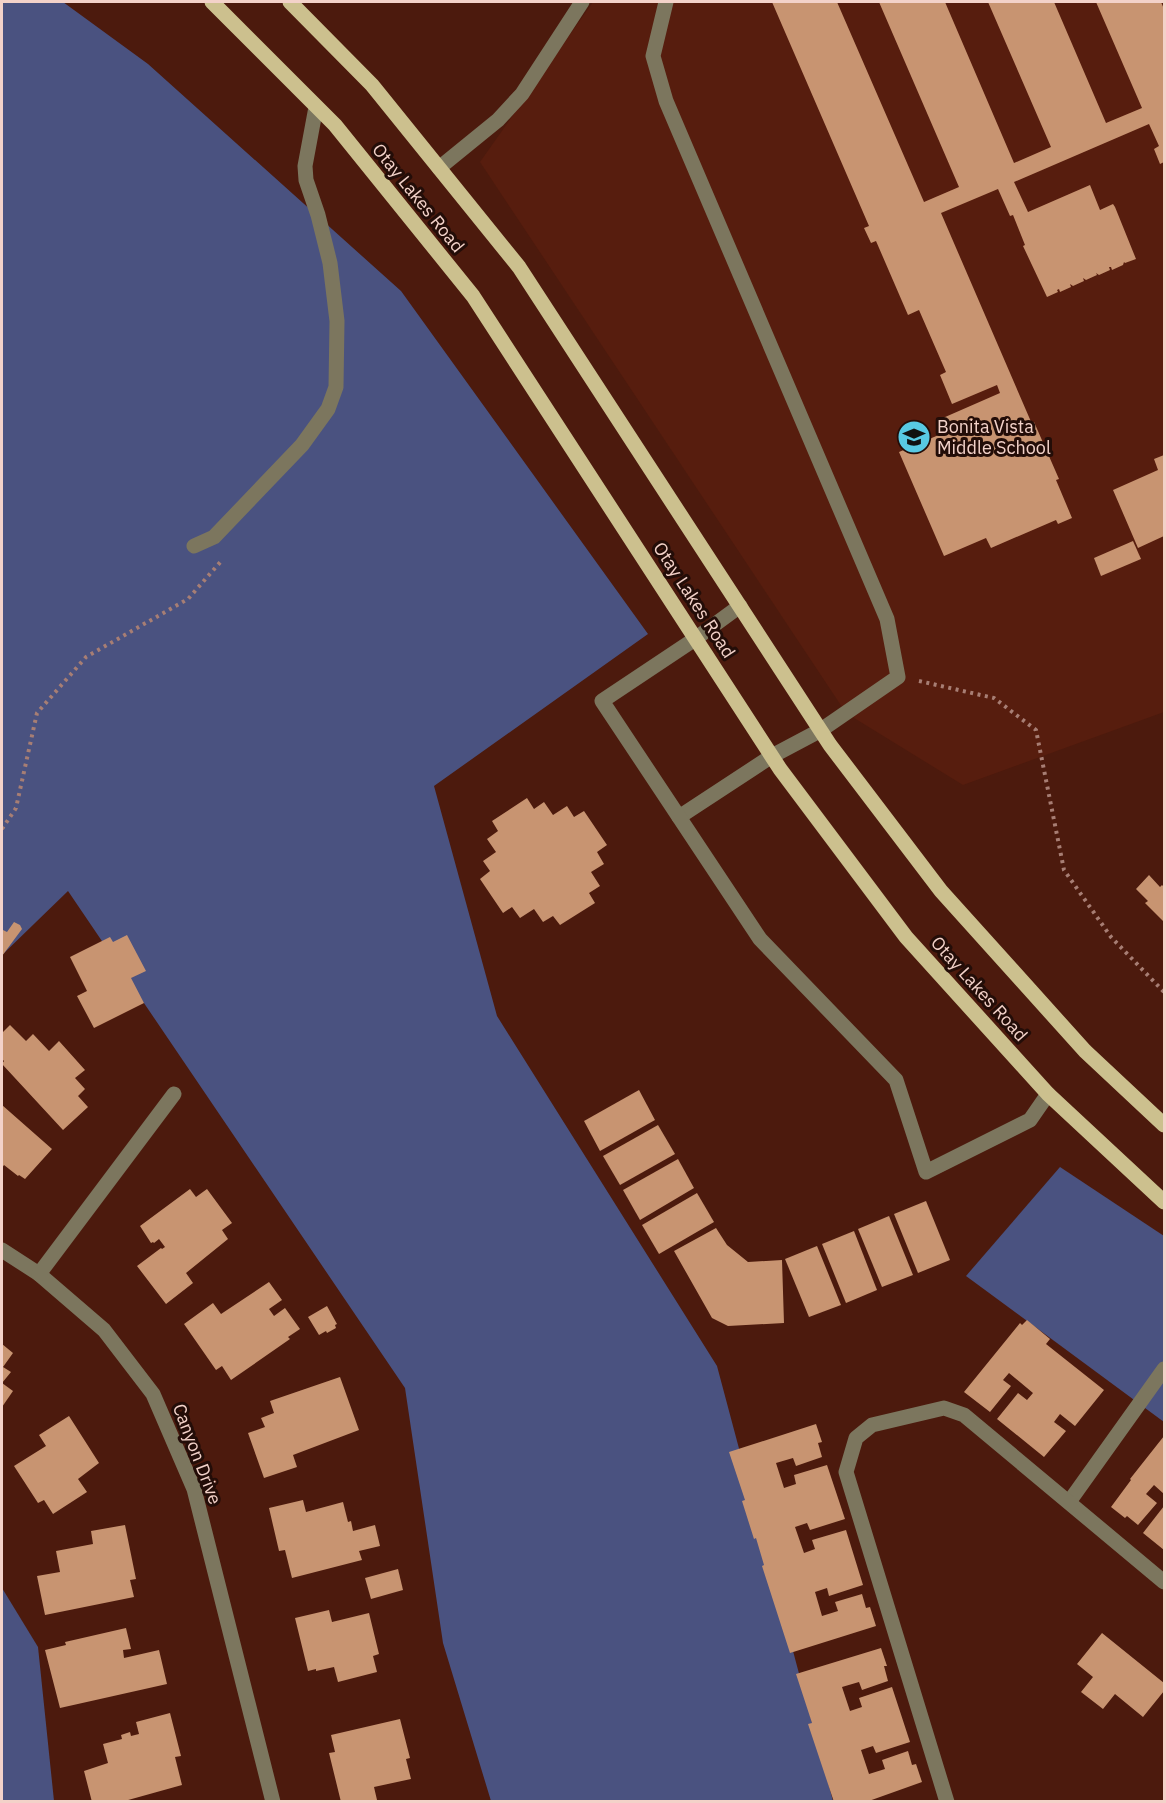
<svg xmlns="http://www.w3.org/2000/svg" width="1166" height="1803" font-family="'IBM Plex Sans',sans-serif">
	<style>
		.built { fill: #571d0e }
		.green { fill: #4a5280 }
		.building { fill: #c89471 }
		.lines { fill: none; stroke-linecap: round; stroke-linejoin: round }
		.path { stroke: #a77e74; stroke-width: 4; stroke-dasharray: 3 4.5; stroke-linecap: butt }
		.minor { stroke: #7c765e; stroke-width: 15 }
		.major { stroke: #ccc08e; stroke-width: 15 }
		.labels { text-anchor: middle; stroke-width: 6; stroke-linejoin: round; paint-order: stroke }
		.street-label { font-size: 18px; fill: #f3d2c9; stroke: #230d08 }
		.poi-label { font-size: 18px; fill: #f3d2c9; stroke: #230d08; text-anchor: start }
	</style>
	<rect width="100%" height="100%" fill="#4c1a0d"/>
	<path class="built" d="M 593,2 L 1164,2 L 1164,712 L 963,785 L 846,713 L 480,162 Z"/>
	<g class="green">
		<path d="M 2,2 L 63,2 L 148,64 L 401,291 L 648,634 L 434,786 L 497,1016 L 717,1366 L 833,1801 L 491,1801 L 443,1643 L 405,1388 L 68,891 L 2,955 Z"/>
		<path d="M 1060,1167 L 1164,1236 L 1164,1422 L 966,1276 Z"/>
		<path d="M 2,1588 L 38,1647 L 54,1801 L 2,1801 Z"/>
	</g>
	<g class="building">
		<path d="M 772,2 L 837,2 L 924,202 L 959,187 L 879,2 L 945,2 L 1014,163 L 1051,147 L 988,2 L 1054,2 L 1106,123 L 1142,108 L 1096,2 L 1161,2 L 1164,9 L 1164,162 L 1160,164 L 1154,149 L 1159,146 L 1149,124 L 1014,182 L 1028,212 L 1090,185 L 1100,210 L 1113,204 L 1115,207 L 1136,259 L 1125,263 L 1124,262 L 1123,265 L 1112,270 L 1111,267 L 1109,267 L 1110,270 L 1099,275 L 1096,273 L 1097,275 L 1086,280 L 1083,278 L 1084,281 L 1073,286 L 1070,284 L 1071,287 L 1060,292 L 1059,289 L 1057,290 L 1058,292 L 1047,297 L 1023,246 L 1025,245 L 1013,215 L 1010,216 L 998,189 L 941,213 L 1032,424 L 1034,422 L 1059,479 L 1056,480 L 1072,518 L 1058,524 L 1056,520 L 991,548 L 986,538 L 944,556 L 899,452 L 941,434 L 936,421 L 1000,393 L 997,385 L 952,404 L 940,375 L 946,372 L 919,310 L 908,315 L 876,241 L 871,243 L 864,228 L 869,226 Z"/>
		<path d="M 1164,455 L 1164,536 L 1138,548 L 1113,490 L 1158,470 L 1154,459 Z"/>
		<path d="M 1133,541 L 1141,559 L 1101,576 L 1094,558 Z"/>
		<path d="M 527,798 L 534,809 L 544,802 L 553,815 L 567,806 L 574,817 L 584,811 L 607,845 L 597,852 L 604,864 L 591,872 L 600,886 L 589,893 L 595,903 L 560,925 L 553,916 L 543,922 L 534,909 L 520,918 L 512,907 L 503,913 L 480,879 L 490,871 L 483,861 L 496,852 L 487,839 L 498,831 L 492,821 Z"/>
		<path d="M 1149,875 L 1160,887 L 1162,885 L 1164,887 L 1164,922 L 1145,903 L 1148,901 L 1136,889 Z"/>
		<path d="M 14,922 L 20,925 L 22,929 L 2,956 L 2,932 L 3,930 L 7,932 Z"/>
		<path d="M 127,935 L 146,971 L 131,978 L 144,1003 L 94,1028 L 77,996 L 87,991 L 70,957 L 110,937 L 113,942 Z"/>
		<path d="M 10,1025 L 26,1041 L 33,1034 L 49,1051 L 59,1041 L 85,1070 L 75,1078 L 85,1089 L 78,1096 L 88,1107 L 63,1130 L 2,1064 L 4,1061 L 2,1059 L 2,1033 Z"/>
		<path d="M 639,1090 L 655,1120 L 600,1151 L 584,1121 Z"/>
		<path d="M 2,1105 L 52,1149 L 25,1179 L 19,1175 L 18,1176 L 4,1165 L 2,1168 Z"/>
		<path d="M 658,1125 L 675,1154 L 620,1185 L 603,1156 Z"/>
		<path d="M 678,1159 L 694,1188 L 640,1220 L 623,1190 Z"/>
		<path d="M 190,1189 L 196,1197 L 207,1189 L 232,1223 L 222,1230 L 228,1239 L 186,1273 L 193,1283 L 166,1304 L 137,1266 L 161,1248 L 162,1249 L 165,1247 L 159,1239 L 154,1243 L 153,1242 L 151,1243 L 140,1226 Z"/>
		<path d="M 697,1193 L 714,1222 L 659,1254 L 642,1225 Z"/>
		<path d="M 926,1201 L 950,1260 L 918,1273 L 894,1214 Z"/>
		<path d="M 889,1216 L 913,1275 L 882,1287 L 858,1229 Z"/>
		<path d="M 716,1228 L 727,1245 L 748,1262 L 782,1260 L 784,1323 L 728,1326 L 712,1318 L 674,1251 Z"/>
		<path d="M 854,1231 L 877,1290 L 846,1303 L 822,1244 Z"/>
		<path d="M 817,1246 L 841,1305 L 809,1317 L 785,1259 Z"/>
		<path d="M 269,1282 L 282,1300 L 269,1309 L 274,1316 L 285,1308 L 300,1329 L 288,1337 L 290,1339 L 231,1380 L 222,1366 L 216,1370 L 184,1324 L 213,1303 L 221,1314 Z"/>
		<path d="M 327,1306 L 337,1324 L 335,1325 L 336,1328 L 327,1333 L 326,1331 L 319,1335 L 308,1317 Z"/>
		<path d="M 1027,1320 L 1050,1339 L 1046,1344 L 1104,1390 L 1075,1426 L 1060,1414 L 1054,1422 L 1066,1431 L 1044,1457 L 997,1419 L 1018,1393 L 1027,1400 L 1033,1393 L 1009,1373 L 1003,1380 L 1011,1386 L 990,1412 L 964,1392 L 1020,1323 L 1022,1325 Z"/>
		<path d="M 2,1344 L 13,1353 L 3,1367 L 11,1372 L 2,1383 L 13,1391 L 2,1407 Z"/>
		<path d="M 340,1377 L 359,1430 L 293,1455 L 297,1467 L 264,1478 L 248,1433 L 265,1427 L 261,1418 L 274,1413 L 270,1401 Z"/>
		<path d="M 69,1416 L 99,1463 L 78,1479 L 87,1492 L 53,1514 L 44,1500 L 38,1503 L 14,1466 L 46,1446 L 39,1435 Z"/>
		<path d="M 816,1424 L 822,1442 L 818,1443 L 822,1457 L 796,1466 L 793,1458 L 776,1463 L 784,1488 L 796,1484 L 794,1475 L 827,1465 L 845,1519 L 810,1530 L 807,1523 L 795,1527 L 804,1553 L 815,1549 L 812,1540 L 846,1530 L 863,1585 L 829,1596 L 827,1588 L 815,1592 L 822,1616 L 838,1611 L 835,1602 L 862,1594 L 866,1608 L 870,1607 L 876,1626 L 790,1653 L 762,1566 L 764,1565 L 756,1538 L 754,1539 L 742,1501 L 745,1500 L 729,1452 Z"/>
		<path d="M 1164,1436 L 1164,1494 L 1154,1485 L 1146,1494 L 1157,1503 L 1138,1525 L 1127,1516 L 1125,1518 L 1111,1507 L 1131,1480 L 1130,1479 Z"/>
		<path d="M 303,1500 L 306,1512 L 343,1502 L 348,1522 L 351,1521 L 353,1531 L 375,1525 L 380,1546 L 359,1551 L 362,1560 L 292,1578 L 285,1550 L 279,1551 L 269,1508 Z"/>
		<path d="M 1164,1506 L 1164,1550 L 1143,1533 Z"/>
		<path d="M 125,1525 L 136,1579 L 130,1580 L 134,1597 L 45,1615 L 37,1576 L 60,1572 L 56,1551 L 93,1544 L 91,1531 Z"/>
		<path d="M 398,1569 L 403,1590 L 371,1599 L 365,1578 Z"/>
		<path d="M 329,1610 L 332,1622 L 369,1613 L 379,1654 L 373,1656 L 377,1672 L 338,1682 L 334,1667 L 316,1671 L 316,1669 L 308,1671 L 295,1618 Z"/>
		<path d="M 126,1628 L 131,1649 L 123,1650 L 124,1658 L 159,1650 L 167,1684 L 60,1708 L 45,1650 L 66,1645 L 65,1642 Z"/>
		<path d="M 1102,1633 L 1164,1683 L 1164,1691 L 1143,1717 L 1115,1694 L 1103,1709 L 1081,1692 L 1093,1677 L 1077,1664 Z"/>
		<path d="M 881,1648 L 887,1666 L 884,1666 L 888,1681 L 862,1690 L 859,1682 L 842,1687 L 850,1711 L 862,1707 L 859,1698 L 892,1687 L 910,1742 L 876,1753 L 873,1746 L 861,1750 L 869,1774 L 885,1769 L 882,1760 L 908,1751 L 912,1765 L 916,1764 L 922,1782 L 866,1802 L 834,1802 L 808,1724 L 812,1723 L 796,1674 Z"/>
		<path d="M 170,1713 L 181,1756 L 175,1757 L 182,1785 L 121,1802 L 92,1802 L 84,1771 L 108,1763 L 103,1744 L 122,1739 L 121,1735 L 130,1732 L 131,1736 L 139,1734 L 136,1722 Z"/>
		<path d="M 400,1719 L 410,1758 L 406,1759 L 411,1779 L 374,1787 L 377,1800 L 341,1802 L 329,1753 L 335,1752 L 331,1735 Z"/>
	</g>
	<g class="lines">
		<g class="path">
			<path d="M 919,681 L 994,698 L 1036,730 L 1064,870 L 1111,937 L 1164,992"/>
			<path d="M 2,829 L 16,808 L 37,713 L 86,657 L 188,599 L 223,559"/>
		</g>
		<g class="minor">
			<path d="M 666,2 L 653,56 L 666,101 L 887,619 L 898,677 L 821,730 L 772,756 L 679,817"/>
			<path d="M 439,168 L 498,120 L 522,94 L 582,2"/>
			<path d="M 194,546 L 214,537 L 302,445 L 328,409 L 336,387 L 337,321 L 330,263 L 318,215 L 306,180 L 305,166 L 316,107"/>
			<path d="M 740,606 L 695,639 L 602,701 L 760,939 L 896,1080 L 926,1172 L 1030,1120 L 1048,1094"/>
			<path d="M 2,1250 L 39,1274 L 104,1330 L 153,1394 L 194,1489 L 273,1802"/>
			<path d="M 39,1274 L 174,1094"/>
			<path d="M 1069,1502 L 1164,1369"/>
			<path d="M 947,1802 L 846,1472 L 856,1438 L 872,1425 L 944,1408 L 964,1415 L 1164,1582"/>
		</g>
		<g class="major">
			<path d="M 212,2 L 335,125 L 473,296 L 780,769 L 906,937 L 1048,1094 L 1164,1202"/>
			<path d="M 290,2 L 372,85 L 519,267 L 830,745 L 941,891 L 1085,1051 L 1164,1125"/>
		</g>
	</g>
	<defs>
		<g id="school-disc" transform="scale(1.725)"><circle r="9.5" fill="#58c9e3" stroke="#230d08"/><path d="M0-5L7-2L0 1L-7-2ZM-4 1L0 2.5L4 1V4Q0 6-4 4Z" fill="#111"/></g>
	</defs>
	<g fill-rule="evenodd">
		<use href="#school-disc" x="914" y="437"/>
	</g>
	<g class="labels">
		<g class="street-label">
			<text transform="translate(418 198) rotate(51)" y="6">Otay Lakes Road</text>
			<text transform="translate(694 600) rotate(57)" y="6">Otay Lakes Road</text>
			<text transform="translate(979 989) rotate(48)" y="6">Otay Lakes Road</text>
			<text transform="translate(197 1454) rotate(69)" y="6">Canyon Drive</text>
		</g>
		<g class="poi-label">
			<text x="937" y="433">Bonita Vista<tspan x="937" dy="21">Middle School</tspan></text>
		</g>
	</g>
	<rect width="1166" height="1803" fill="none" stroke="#f3d2c9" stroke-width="6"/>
</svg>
